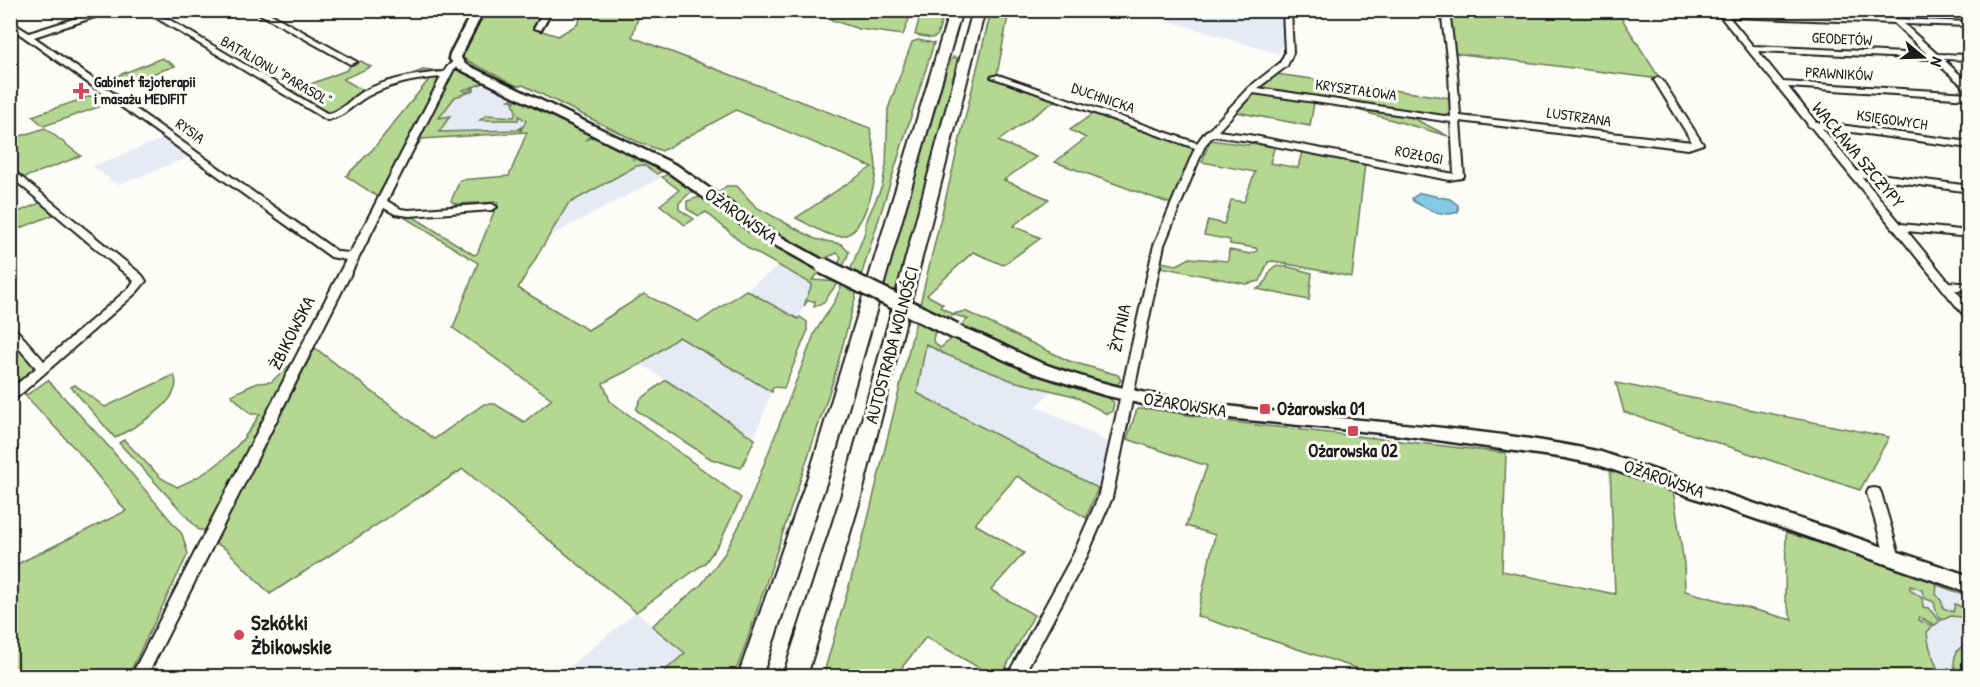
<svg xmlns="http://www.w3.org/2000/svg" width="1980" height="687" font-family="'Patrick Hand',sans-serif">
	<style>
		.built { fill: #e5eaf5 }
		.green { fill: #b4d791; stroke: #687a56; stroke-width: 1.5 }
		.water { fill: #84cae5; stroke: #5a8495; stroke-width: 1.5 }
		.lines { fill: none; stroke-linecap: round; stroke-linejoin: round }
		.stream { stroke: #5a8495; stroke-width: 2 }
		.minor-casing { stroke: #1c1c1c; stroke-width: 4 }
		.major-casing { stroke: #1c1c1c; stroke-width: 5 }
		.highway-casing { stroke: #1c1c1c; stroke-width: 4 }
		.minor { fill: #fdfcf7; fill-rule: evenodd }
		.major { fill: #fdfcf7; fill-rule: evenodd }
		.highway { fill: #fdfcf7; fill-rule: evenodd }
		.major-bridge-casing { stroke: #1c1c1c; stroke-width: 20; stroke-linecap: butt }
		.major-bridge { stroke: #fdfcf7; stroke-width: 15 }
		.poi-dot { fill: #d1495b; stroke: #fdfcf7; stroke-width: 2 }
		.labels { text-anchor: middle; stroke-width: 6; stroke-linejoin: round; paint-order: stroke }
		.far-street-label { font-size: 15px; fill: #1c1c1c; stroke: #fdfcf7 }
		.far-poi-label { font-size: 15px; font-weight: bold; fill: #1c1c1c; stroke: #fdfcf7; text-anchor: start }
		.street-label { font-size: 18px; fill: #1c1c1c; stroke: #fdfcf7 }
		.poi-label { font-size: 18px; font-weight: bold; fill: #1c1c1c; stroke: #fdfcf7; text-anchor: start }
		.near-poi-label { font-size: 21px; font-weight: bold; fill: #1c1c1c; stroke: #fdfcf7; text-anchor: start }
	</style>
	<rect width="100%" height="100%" fill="#fdfcf7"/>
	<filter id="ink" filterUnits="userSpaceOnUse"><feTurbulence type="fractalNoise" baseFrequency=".0167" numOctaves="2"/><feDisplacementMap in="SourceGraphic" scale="12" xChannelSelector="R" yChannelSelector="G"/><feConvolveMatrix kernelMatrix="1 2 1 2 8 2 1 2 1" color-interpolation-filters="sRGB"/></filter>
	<g filter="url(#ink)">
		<g class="built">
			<path d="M 1136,11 L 1283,11 L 1286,30 L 1279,54 Z"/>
			<path d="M 483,83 L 515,98 L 530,124 L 527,132 L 422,139 L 458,92 L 470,85 Z"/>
			<path d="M 165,138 L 190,157 L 117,185 L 93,166 Z"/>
			<path d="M 644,165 L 662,177 L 548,237 L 567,204 L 636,166 Z"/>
			<path d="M 779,266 L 812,284 L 799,320 L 746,290 Z"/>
			<path d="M 679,337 L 772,392 L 756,433 L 752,436 L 641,364 Z"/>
			<path d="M 926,344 L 1052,390 L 1037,406 L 1110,443 L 1098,488 L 917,393 Z"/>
			<path d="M 1897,570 L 1969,596 L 1969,676 L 1933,676 Z"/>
			<path d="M 636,612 L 686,653 L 659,676 L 558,676 Z"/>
		</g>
		<g class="green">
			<path d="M 486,11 L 530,11 L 541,17 L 536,29 L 558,36 L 578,24 L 583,11 L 640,11 L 632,37 L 870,128 C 872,141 876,156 876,169 C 875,186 862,234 843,236 C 828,238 809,224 796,218 L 872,167 L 736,110 L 662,151 L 638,142 L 529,88 L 523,85 L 517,86 L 462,58 L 465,46 Z"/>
			<path d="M 804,11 L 912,11 L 903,35 L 859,29 Z"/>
			<path d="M 921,11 L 945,11 L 937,36 L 932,38 L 915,35 Z"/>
			<path d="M 991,11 L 1009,11 L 997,75 L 994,79 L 1056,100 L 998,141 L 1036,157 L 1004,180 L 1049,199 L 1013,226 L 1041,238 L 1003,265 L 973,252 L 927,295 L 943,304 L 940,307 L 953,314 L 965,311 L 1069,361 L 1118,375 L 1121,380 L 1118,384 L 1111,385 L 1028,357 L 960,326 L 968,319 L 955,315 C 942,319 934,327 933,341 L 940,348 L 953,338 L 1051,380 L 1107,396 L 1114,403 L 1112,412 L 1107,414 L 1074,396 L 1013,381 L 942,353 L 926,344 L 917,393 L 1098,488 L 1086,518 L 1017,476 L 975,524 L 1024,553 L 991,590 L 1034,615 L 1001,676 L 993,676 L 926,637 L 895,676 L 823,676 L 866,527 Z"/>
			<path d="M 1448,11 L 1617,11 L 1660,79 L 1454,53 Z"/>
			<path d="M 918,40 L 934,43 L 861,276 L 850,271 L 865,232 L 866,222 L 882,186 L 886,166 L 888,109 L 912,42 Z"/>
			<path d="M 953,57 L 957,58 L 955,71 L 896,295 L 883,289 L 947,68 Z"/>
			<path d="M 162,58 L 175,66 L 113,87 L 104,81 Z"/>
			<path d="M 361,61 L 371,67 L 343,79 L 364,91 L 423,70 L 444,71 L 416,76 L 362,95 L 341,112 L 328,115 L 284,91 L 298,89 L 347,70 L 351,65 Z"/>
			<path d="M 455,70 L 462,70 L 487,82 L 463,90 L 466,92 L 474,88 L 474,91 L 455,97 L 439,118 L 450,116 L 439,132 L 518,130 L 521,127 L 520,132 L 526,121 L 519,116 L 518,120 L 480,120 L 487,115 L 514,117 L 516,112 L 513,102 L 516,101 L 509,100 L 513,98 L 519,98 L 594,135 L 585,140 L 597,136 L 638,156 L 632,160 L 641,157 L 665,170 L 657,174 L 644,165 L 636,166 L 568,204 L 518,288 L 588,330 L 644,294 L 699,322 L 746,290 L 798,319 L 800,317 L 807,322 L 807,332 L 784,388 L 773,387 L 772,392 L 679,337 L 641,364 L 603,383 L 610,401 L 741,498 L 720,542 L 705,563 L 636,612 L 463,469 L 270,594 L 226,549 L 215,543 L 315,348 L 434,439 L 484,404 L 495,404 L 524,422 L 552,399 L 453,328 L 478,263 L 401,215 L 412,216 L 474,255 L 477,254 L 498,202 L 455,204 L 451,201 L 460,180 L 509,176 L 527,132 L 422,139 L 415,149 L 413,147 L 417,138 L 421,137 L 418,136 L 429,115 L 432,115 L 430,114 L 451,73 Z"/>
			<path d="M 1276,74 L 1450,98 L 1450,122 L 1411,117 L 1448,136 L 1347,107 L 1314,103 L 1310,126 L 1236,112 Z"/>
			<path d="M 431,77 L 440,77 L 378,197 L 346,176 L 373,149 Z"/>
			<path d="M 100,93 L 113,102 L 44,126 L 32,116 Z"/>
			<path d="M 1094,113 L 1190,144 L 1195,149 L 1171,204 L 1055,162 L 1086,138 L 1070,130 Z"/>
			<path d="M 45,128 L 81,156 L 23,178 L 11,168 L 11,139 Z"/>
			<path d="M 1210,140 L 1248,145 L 1253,141 L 1275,145 L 1270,163 L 1298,168 L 1302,151 L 1365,163 L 1352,277 L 1273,261 L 1268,262 L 1260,281 L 1246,284 L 1160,267 L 1161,262 L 1177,265 L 1190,258 L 1228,261 L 1229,250 L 1250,254 L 1257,251 L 1256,248 L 1230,244 L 1230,240 L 1204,235 L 1208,220 L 1224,224 L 1231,200 L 1244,202 L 1255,172 L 1202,162 Z"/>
			<path d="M 670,173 L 694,189 L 679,203 L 679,209 L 694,219 L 685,225 L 660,205 L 679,190 L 662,177 Z"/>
			<path d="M 726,186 L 737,186 L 756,207 L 815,239 L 841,244 L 849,252 L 843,267 L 838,265 L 841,257 L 837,253 L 824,259 L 801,248 L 729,201 L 719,193 Z"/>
			<path d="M 703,196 L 752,233 L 820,272 L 812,280 L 838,282 L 824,302 L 814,307 L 815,301 L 807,301 L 804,306 L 812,284 L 749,249 L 706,212 L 699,216 L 687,209 L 687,201 Z"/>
			<path d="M 44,201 L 58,213 L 11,232 L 11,215 Z"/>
			<path d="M 1275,266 L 1289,267 L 1312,273 L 1309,300 L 1257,289 C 1269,284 1266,272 1275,266 Z"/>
			<path d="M 842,284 L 857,291 L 834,378 L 748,638 L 734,676 L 659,676 L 685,653 L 652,626 L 701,585 L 725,553 L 744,516 L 815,332 L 835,301 Z"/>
			<path d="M 11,339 L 31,361 L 34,370 L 11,386 Z"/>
			<path d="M 294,361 L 206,530 L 199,530 L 119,443 L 124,440 L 161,478 L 177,487 C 215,471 239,450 260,414 L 251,414 L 231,395 L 257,383 L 271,382 Z"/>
			<path d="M 174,375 C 186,401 134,427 115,438 L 71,387 L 75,385 L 105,407 Z"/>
			<path d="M 48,380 L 110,448 L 182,534 L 188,554 L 128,676 L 11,676 L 11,567 L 126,511 L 80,454 L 24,394 L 28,394 Z"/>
			<path d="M 666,380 L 755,439 L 741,468 L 711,459 L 636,410 L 640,400 Z"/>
			<path d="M 1616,383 L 1889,437 L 1860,490 L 1624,412 Z"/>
			<path d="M 1137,409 L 1150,409 L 1240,423 L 1506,453 L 1502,571 L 1615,594 L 1610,467 L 1673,489 L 1684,564 L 1685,591 L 1792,620 L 1785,598 L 1786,532 L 1896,569 L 1894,563 L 1966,591 L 1968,596 L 1937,585 L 1936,594 L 1942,602 L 1943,608 L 1953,612 L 1955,604 L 1969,610 L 1969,618 L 1951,616 L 1942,620 L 1937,614 L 1934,602 L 1924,598 L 1922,590 L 1910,586 L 1910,590 L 1922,598 L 1923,607 L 1928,608 L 1940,621 L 1935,625 L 1919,617 L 1918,620 L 1933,626 L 1927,632 C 1928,650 1935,660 1940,676 L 1380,676 L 1197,616 L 1215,535 L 1186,526 L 1207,466 L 1127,439 Z"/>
			<path d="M 1969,644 L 1969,664 L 1963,663 L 1969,676 L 1957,676 C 1952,663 1953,647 1969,644 Z"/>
		</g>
		<path class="water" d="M 1420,193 L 1450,199 L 1458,205 L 1458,212 C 1442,218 1427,209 1413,201 L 1412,198 Z"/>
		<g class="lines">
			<path class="stream" d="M 1002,10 L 1006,11"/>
			<g class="minor-casing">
				<g id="minor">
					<path d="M 102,10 L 116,10 L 34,37 L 338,252 L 350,253 L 441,77 C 416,79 390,84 368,96 C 352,105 345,117 327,120 L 143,10 L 153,10 L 328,114 C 342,111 349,100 360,93 C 385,79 416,74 444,72 C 447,66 453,59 460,61 L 460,65 L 454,69 L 387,201 L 401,209 L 409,210 L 492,204 L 497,207 L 492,210 L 409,216 L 395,214 L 384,208 L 147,676 L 131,676 L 346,260 L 331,257 L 10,27 L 10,21 L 29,33 Z"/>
					<path d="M 253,10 L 264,10 L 357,62 L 350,64 Z"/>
					<path d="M 531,10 L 540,10 L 548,18 L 541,30 L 534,28 L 540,18 Z"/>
					<path d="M 1283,10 L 1291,10 L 1293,53 L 1287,66 L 1258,88 L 1451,117 L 1449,74 L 1441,10 L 1449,10 L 1457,74 L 1460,116 L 1692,142 L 1654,80 L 1658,77 L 1662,80 L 1703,144 L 1688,149 L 1460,121 L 1464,176 L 1462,178 L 1449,180 L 1249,141 L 1213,136 L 1205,145 L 1164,245 L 1112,498 L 1087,556 L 1023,676 L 1007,676 L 1073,555 L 1098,498 L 1154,245 L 1195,148 L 991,77 L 998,75 L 1197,143 L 1206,131 L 1209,130 L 1248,88 L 1280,63 L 1285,53 ZM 1253,93 L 1451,122 L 1454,174 L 1249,135 L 1218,131 Z"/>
					<path d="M 1720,12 L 1970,22 L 1970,26 L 1904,24 L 1937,54 L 1970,55 L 1970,60 L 1943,59 L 1970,84 L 1970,92 L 1932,59 L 1758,51 L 1783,82 L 1970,93 L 1970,99 L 1788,87 L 1816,122 L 1970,142 L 1970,148 L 1822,128 L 1857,171 L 1970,186 L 1970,192 L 1862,177 L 1901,224 L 1970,231 L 1970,237 L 1907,231 L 1949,282 L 1970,284 L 1970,291 L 1955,290 L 1970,307 L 1970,319 L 1966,318 L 1811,127 L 1808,126 L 1807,123 L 1720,16 ZM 1729,17 L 1894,23 L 1927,54 L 1753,46 Z"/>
					<path d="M 10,168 L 142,275 L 146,281 L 137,292 L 14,400 L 10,401 L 10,390 L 36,368 L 10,338 L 10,326 L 14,327 L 44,361 L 129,288 L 134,281 L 10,176 Z"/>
					<path d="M 1874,488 L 1879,489 L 1881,493 L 1900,558 L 1898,562 L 1893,564 L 1888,562 L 1886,558 L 1867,493 L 1869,489 Z"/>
				</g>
			</g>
			<g class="major-casing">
				<g id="major">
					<path d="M 473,10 L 484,10 L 462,54 L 461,58 L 465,64 L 678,166 L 765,228 L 828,263 L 831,266 L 828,269 L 818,269 L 755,234 L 668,172 L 457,68 L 449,58 L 450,54 Z"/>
					<path d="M 955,326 C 987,334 1016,354 1047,365 C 1080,377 1116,387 1151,394 C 1300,422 1453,420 1601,452 L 1970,576 L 1970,593 L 1599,465 L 1565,458 L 1401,435 L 1237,419 L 1151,406 L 1104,395 L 1034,373 L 949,335 L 947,331 L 949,327 Z"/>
				</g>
			</g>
			<g class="highway-casing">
				<g id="highway">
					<path d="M 950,10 L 962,10 L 832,465 L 762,676 L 738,676 L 812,465 Z"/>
					<path d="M 973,10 L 985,10 L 861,497 L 807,676 L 783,676 L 841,497 Z"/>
				</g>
			</g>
			<use href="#minor" class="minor"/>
			<use href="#major" class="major"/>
			<use href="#highway" class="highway"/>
			<g class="major-bridge-casing">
				<path id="major-bridge" d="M 823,266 L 955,331"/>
			</g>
			<use href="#major-bridge" class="major-bridge"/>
		</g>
	</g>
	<g class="poi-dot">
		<path d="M78 82h6v6h6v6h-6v6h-6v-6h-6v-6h6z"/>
		<rect x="1259" y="403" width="12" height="12" rx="3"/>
		<rect x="1347" y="425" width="12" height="12" rx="3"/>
		<circle cx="239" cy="635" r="6"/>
	</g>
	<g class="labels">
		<g class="far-street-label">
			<text transform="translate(1842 39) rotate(3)" y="5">GEODETÓW</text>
			<text transform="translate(276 71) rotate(30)" y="5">BATALIONU "PARASOL"</text>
			<text transform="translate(1839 74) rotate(3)" y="5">PRAWNIKÓW</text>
			<text transform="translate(1356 90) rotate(8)" y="5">KRYSZTAŁOWA</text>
			<text transform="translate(1103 98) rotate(19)" y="5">DUCHNICKA</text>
			<text transform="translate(1579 117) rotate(8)" y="5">LUSTRZANA</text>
			<text transform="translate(1892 120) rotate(8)" y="5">KSIĘGOWYCH</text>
			<text transform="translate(190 131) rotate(36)" y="5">RYSIA</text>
			<text transform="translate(1419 155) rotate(11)" y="5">ROZŁOGI</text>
		</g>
		<g class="far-poi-label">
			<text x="94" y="87">Gabinet fizjoterapii<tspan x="94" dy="17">i masażu MEDIFIT</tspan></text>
		</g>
		<g class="street-label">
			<text transform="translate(1858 155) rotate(50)" y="6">WACŁAWA SZCZYPY</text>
			<text transform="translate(741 216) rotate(35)" y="6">OŻAROWSKA</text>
			<text transform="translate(1120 328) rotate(-78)" y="6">ŻYTNIA</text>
			<text transform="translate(292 333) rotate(-63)" y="6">ŻBIKOWSKA</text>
			<text transform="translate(892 345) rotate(-75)" y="6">AUTOSTRADA WOLNOŚCI</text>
			<text transform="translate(1185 405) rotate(9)" y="6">OŻAROWSKA</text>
			<text transform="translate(1664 479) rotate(19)" y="6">OŻAROWSKA</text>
		</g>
		<g class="poi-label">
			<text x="1277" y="415">Ożarowska 01</text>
			<text x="1353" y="457" text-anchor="middle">Ożarowska 02</text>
		</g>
		<g class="near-poi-label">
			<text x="251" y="630">Szkółki<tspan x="251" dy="24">Żbikowskie</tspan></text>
		</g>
	</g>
	<rect width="1980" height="687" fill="none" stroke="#fdfcf7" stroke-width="36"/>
	<rect x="18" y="18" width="1944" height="651" fill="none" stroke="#1c1c1c" stroke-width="2" filter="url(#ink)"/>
	<g transform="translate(1923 57) rotate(109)" stroke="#fdfcf7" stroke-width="4.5" paint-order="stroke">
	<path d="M0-4.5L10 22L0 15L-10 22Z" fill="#1c1c1c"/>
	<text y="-9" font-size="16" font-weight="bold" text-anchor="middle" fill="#1c1c1c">N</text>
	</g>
</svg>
